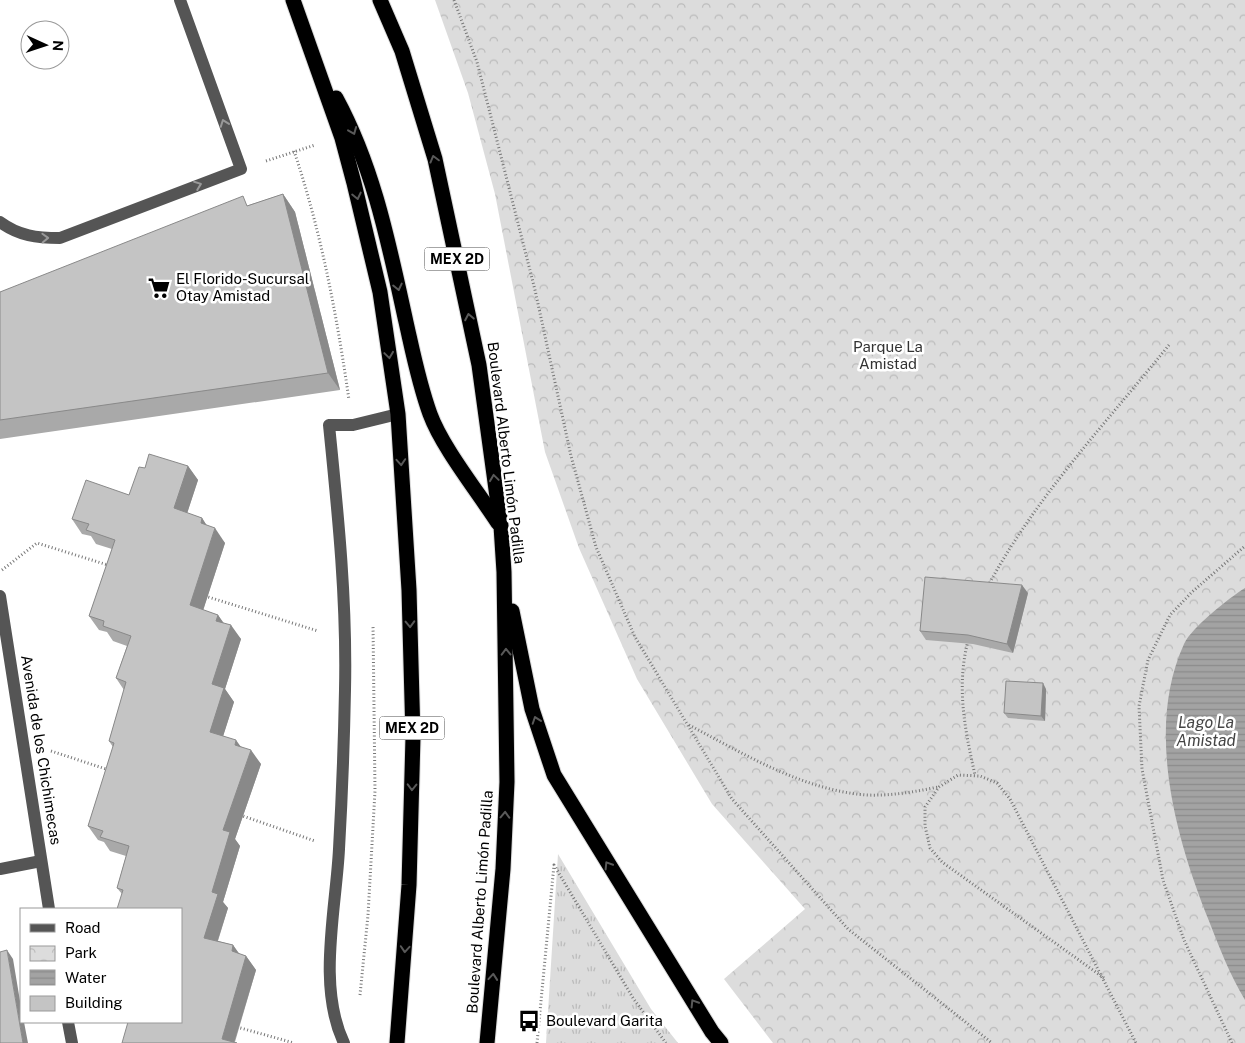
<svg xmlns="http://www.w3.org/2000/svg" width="1245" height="1043" font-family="'Public Sans',sans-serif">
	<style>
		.grass { fill: url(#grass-tufts) }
		.park { fill: url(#park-crowns) }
		.water { fill: url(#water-rules) }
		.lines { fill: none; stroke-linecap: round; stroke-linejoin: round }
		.highway-casing { stroke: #dbdbdb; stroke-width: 17 }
		.path { stroke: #777; stroke-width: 3; stroke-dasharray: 1 2.5; stroke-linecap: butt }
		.minor { stroke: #555; stroke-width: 12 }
		.highway { stroke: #000; stroke-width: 15 }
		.wall { fill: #a9a9a9 }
		.shaded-wall { fill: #898989 }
		.building { fill: #c4c4c4; stroke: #898989 }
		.oneway { stroke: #999 }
		.oneway2 { stroke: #595959 }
		.labels { text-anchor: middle; stroke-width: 5; stroke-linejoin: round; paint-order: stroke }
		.shield { fill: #fff; stroke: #4c4c4c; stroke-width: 1 }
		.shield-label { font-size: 14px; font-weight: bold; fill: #000 }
		.poi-label { font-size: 15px; fill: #000; stroke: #fff; text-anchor: start }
		.park-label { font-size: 15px; fill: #333; stroke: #fff }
		.street-label { font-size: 15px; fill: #000; stroke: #fff }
		.water-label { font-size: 16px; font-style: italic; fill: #444; stroke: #fff }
	</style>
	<defs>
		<pattern id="grass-tufts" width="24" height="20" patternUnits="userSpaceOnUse" patternTransform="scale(1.25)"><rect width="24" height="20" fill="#dcdcdc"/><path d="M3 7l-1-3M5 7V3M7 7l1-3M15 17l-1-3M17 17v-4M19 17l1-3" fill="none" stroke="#bbb"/></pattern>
		<pattern id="park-crowns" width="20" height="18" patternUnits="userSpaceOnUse" patternTransform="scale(1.25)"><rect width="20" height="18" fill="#dcdcdc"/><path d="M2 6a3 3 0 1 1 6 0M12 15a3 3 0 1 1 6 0" fill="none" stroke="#bbb"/></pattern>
		<pattern id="water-rules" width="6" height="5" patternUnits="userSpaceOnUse" patternTransform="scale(1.25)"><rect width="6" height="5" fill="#a3a3a3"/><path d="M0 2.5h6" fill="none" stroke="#8b8b8b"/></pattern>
	</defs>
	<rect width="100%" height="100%" fill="#fff"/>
	<path class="grass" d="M 558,854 L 651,1009 L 678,1043 L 546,1043 Z"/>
	<path class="park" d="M 435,0 L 1245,0 L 1245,1043 L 773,1043 L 724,979 L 805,909 L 712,804 L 637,679 L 579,548 L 545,452 L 495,194 L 468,93 Z"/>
	<path class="water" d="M 1245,588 L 1245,1000 C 1230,975 1220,949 1209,921 C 1176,839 1145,729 1184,644 C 1192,627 1229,598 1245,588 Z"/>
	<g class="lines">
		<g class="highway-casing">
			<g id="highway">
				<path d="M 293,0 L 342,138 L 354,183 L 380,292 L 398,414 L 409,590 L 413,737 L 409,885 L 397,1043"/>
				<path d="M 380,0 L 402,51 L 435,159 L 479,365 L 501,526 L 504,572 L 507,782 L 503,869 L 487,1043"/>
				<path d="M 336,98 C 374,168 389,245 406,322 C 413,353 419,384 430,414 C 442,447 478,492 498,523"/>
				<path d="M 512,611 L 532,709 L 554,775 L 712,1032 L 721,1043"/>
			</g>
		</g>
		<g class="path">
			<path d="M 454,0 L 477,62 L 535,290 L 571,456 L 596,547 L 635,637 L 732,799 L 848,929 L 992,1043"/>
			<path d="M 294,151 C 321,231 337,316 349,400"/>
			<path d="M 266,161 L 315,145"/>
			<path d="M 2,570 L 37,543 L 111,566"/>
			<path d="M 988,586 C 1035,498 1106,423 1169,345"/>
			<path d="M 205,596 L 318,631"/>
			<path d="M 968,641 C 956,687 965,730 975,775"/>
			<path d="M 689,725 C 744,754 803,790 866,795 C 891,796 914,792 938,787"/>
			<path d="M 51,751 L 109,770"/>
			<path d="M 240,815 L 315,841"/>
			<path d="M 1104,978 L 942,862 L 930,848 L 925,826 L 925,807 L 939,787 L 958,775 L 980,776 L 997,783 L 1010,799 L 1136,1043"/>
			<path d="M 360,995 L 368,915 L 375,791 L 373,625"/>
			<path d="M 237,1027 L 294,1043"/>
			<path d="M 537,1043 L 554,865 L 633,998 L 666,1043"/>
			<path d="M 1232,1043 L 1184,940 L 1163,880 L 1142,769 L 1139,706 L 1148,660 L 1170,615 L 1192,592 L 1245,546"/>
		</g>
		<g class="minor">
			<path d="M 0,222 C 19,236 37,238 60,238 L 241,169 L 180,0"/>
			<path d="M 0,596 L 49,909"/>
			<path d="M 0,869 L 41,861"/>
			<path d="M 68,1022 L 72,1043"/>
			<path d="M 344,1043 C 317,987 336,909 339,849 C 342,796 344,743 345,690 C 347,601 338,514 329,425 L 353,425 L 398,414"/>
		</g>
		<use href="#highway" class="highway"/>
	</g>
	<g class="wall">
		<path d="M 283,194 L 295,212 L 340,390 L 0,439 L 0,292 L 249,205 Z"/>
		<path d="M 188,466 L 198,480 L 187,513 L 202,518 L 207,526 L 225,543 L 203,610 L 218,615 L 223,623 L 241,639 L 225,689 L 234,702 L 223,736 L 242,747 L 261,764 L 235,839 L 240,846 L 223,902 L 228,908 L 218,941 L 233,945 L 239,954 L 246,956 L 256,970 L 235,1042 L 181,1022 L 122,894 L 117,888 L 126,856 L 110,851 L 104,842 L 98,840 L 88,826 L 113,747 L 109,741 L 124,690 L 116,678 L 127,646 L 113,641 L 107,632 L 99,630 L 89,616 L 112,549 L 96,544 L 91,536 L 82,534 L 72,519 L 129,495 L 145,468 Z"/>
		<path d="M 1028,593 L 1013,653 L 973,644 L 926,640 L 920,631 Z"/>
		<path d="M 1046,689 L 1045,721 L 1008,718 L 1004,713 Z"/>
	</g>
	<g class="shaded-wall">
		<path d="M 283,194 L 295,212 L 340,390 L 328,373 Z"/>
		<path d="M 188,466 L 198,480 L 184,523 L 174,508 Z"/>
		<path d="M 202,518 L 211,532 L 201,523 Z"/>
		<path d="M 215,528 L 225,543 L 200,620 L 190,605 Z"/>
		<path d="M 1022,585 L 1028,593 L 1013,653 L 1007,644 Z"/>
		<path d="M 218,615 L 228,629 L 216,621 Z"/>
		<path d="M 231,625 L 241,639 L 225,689 L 234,702 L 220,746 L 210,732 L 212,684 Z"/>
		<path d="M 1043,683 L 1046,689 L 1045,721 L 1041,716 Z"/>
		<path d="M 236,740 L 246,754 L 235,745 Z"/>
		<path d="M 251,750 L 261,764 L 235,839 L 240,846 L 223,902 L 228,908 L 214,952 L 204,938 L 212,892 L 223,830 Z"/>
		<path d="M 233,945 L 243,959 L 232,951 Z"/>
		<path d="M 7,950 L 13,959 L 21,1007 L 21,1022 L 24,1022 L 28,1043 L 23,1043 Z"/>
		<path d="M 246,956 L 256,970 L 234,1043 L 222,1039 Z"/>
	</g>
	<g class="building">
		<path d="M 283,194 L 328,373 L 0,420 L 0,292 L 243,196 L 247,206 Z"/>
		<path d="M 149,454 L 188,466 L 174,508 L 202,518 L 201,523 L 215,528 L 190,605 L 218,615 L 216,621 L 231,625 L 212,684 L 224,688 L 210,732 L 236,740 L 235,745 L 251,750 L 223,830 L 230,832 L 212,892 L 218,894 L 204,938 L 233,945 L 232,951 L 246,956 L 222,1039 L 237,1043 L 122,1043 L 128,1022 L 181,1022 L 181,909 L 117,909 L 123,890 L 117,888 L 129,846 L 100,837 L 103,831 L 88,826 L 114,743 L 109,741 L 126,682 L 116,678 L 131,636 L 103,626 L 104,621 L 89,616 L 115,540 L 86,530 L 89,524 L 72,519 L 86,480 L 129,495 L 139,467 L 145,468 Z"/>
		<path d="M 925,577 L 1022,585 L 1007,644 L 968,635 L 920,631 Z"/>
		<path d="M 1006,681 L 1043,683 L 1041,716 L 1004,713 Z"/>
		<path d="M 7,950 L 23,1043 L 0,1043 L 0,952 Z"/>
	</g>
	<defs><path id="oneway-chevron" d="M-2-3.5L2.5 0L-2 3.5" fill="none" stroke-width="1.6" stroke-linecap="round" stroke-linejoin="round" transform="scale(1.25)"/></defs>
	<g class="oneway">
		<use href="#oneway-chevron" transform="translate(224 123) rotate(-110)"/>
		<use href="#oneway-chevron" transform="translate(198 185) rotate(-21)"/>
		<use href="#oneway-chevron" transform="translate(45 238) rotate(-2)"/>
	</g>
	<g class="oneway2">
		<use href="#oneway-chevron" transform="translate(353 131) rotate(68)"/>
		<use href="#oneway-chevron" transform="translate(434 159) rotate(-105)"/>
		<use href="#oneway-chevron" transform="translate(357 196) rotate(77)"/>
		<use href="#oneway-chevron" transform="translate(398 287) rotate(77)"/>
		<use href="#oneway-chevron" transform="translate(469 317) rotate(-101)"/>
		<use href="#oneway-chevron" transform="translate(389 355) rotate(82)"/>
		<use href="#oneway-chevron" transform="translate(401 462) rotate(86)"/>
		<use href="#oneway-chevron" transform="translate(494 478) rotate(-98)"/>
		<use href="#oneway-chevron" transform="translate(410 624) rotate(88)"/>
		<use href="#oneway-chevron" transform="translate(506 652) rotate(-91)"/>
		<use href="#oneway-chevron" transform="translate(536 720) rotate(-109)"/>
		<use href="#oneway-chevron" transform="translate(412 787) rotate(91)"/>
		<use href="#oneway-chevron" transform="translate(505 815) rotate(-88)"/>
		<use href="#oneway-chevron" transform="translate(608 865) rotate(-122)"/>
		<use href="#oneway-chevron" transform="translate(405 949) rotate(94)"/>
		<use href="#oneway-chevron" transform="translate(493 977) rotate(-85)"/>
		<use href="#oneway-chevron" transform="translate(694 1003) rotate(-122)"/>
	</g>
	<defs>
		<g id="supermarket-bare" transform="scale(1.725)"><path d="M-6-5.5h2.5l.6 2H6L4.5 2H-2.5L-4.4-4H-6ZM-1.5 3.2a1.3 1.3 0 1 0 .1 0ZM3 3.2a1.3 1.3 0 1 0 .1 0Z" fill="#000" stroke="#fff" stroke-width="2.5" paint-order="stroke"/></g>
		<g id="bus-bare" transform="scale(1.725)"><path d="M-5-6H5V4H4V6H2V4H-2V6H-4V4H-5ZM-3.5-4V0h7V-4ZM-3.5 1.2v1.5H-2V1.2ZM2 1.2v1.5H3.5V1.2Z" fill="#000" stroke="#fff" stroke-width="2.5" paint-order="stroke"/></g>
	</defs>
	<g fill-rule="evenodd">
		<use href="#supermarket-bare" x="159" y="288"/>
		<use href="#bus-bare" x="529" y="1021"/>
	</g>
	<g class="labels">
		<g class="shield">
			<rect x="424.5" y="247.5" width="65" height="23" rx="4"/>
			<rect x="379.5" y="716.5" width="65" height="23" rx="4"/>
		</g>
		<g class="shield-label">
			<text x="457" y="264">MEX 2D</text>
			<text x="412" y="733">MEX 2D</text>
		</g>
		<g class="poi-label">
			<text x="176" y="284">El Florido-Sucursal<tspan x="176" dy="17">Otay Amistad</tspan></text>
			<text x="546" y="1026">Boulevard Garita</text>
		</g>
		<g class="park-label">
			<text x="888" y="352">Parque La<tspan x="888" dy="17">Amistad</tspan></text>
		</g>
		<g class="street-label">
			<text transform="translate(506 453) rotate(83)" y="5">Boulevard Alberto Limón Padilla</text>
			<text transform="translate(41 750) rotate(81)" y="5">Avenida de los Chichimecas</text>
			<text transform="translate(480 902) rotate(-86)" y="5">Boulevard Alberto Limón Padilla</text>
		</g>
		<g class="water-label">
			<text x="1206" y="728">Lago La<tspan x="1206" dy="18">Amistad</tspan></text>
		</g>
	</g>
	<rect x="20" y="908" width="162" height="115" fill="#ffffff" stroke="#999999"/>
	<rect x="30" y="924" width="25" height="8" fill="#555555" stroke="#999999"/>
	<text x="65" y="933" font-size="15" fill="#000000">Road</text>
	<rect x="30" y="946" width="25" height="15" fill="url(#park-crowns)" stroke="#999999"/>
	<text x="65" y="958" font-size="15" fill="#000000">Park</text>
	<rect x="30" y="970" width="25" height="15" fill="url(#water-rules)" stroke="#999999"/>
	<text x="65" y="983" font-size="15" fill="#000000">Water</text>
	<rect x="30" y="996" width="25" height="15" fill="#c4c4c4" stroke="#999999"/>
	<text x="65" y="1008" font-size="15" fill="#000000">Building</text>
	<g transform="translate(45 45) rotate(93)"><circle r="24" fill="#ffffff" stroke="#999999"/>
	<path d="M0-4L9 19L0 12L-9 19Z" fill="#000000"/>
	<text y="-8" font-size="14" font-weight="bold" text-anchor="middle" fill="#000000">N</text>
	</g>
</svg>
